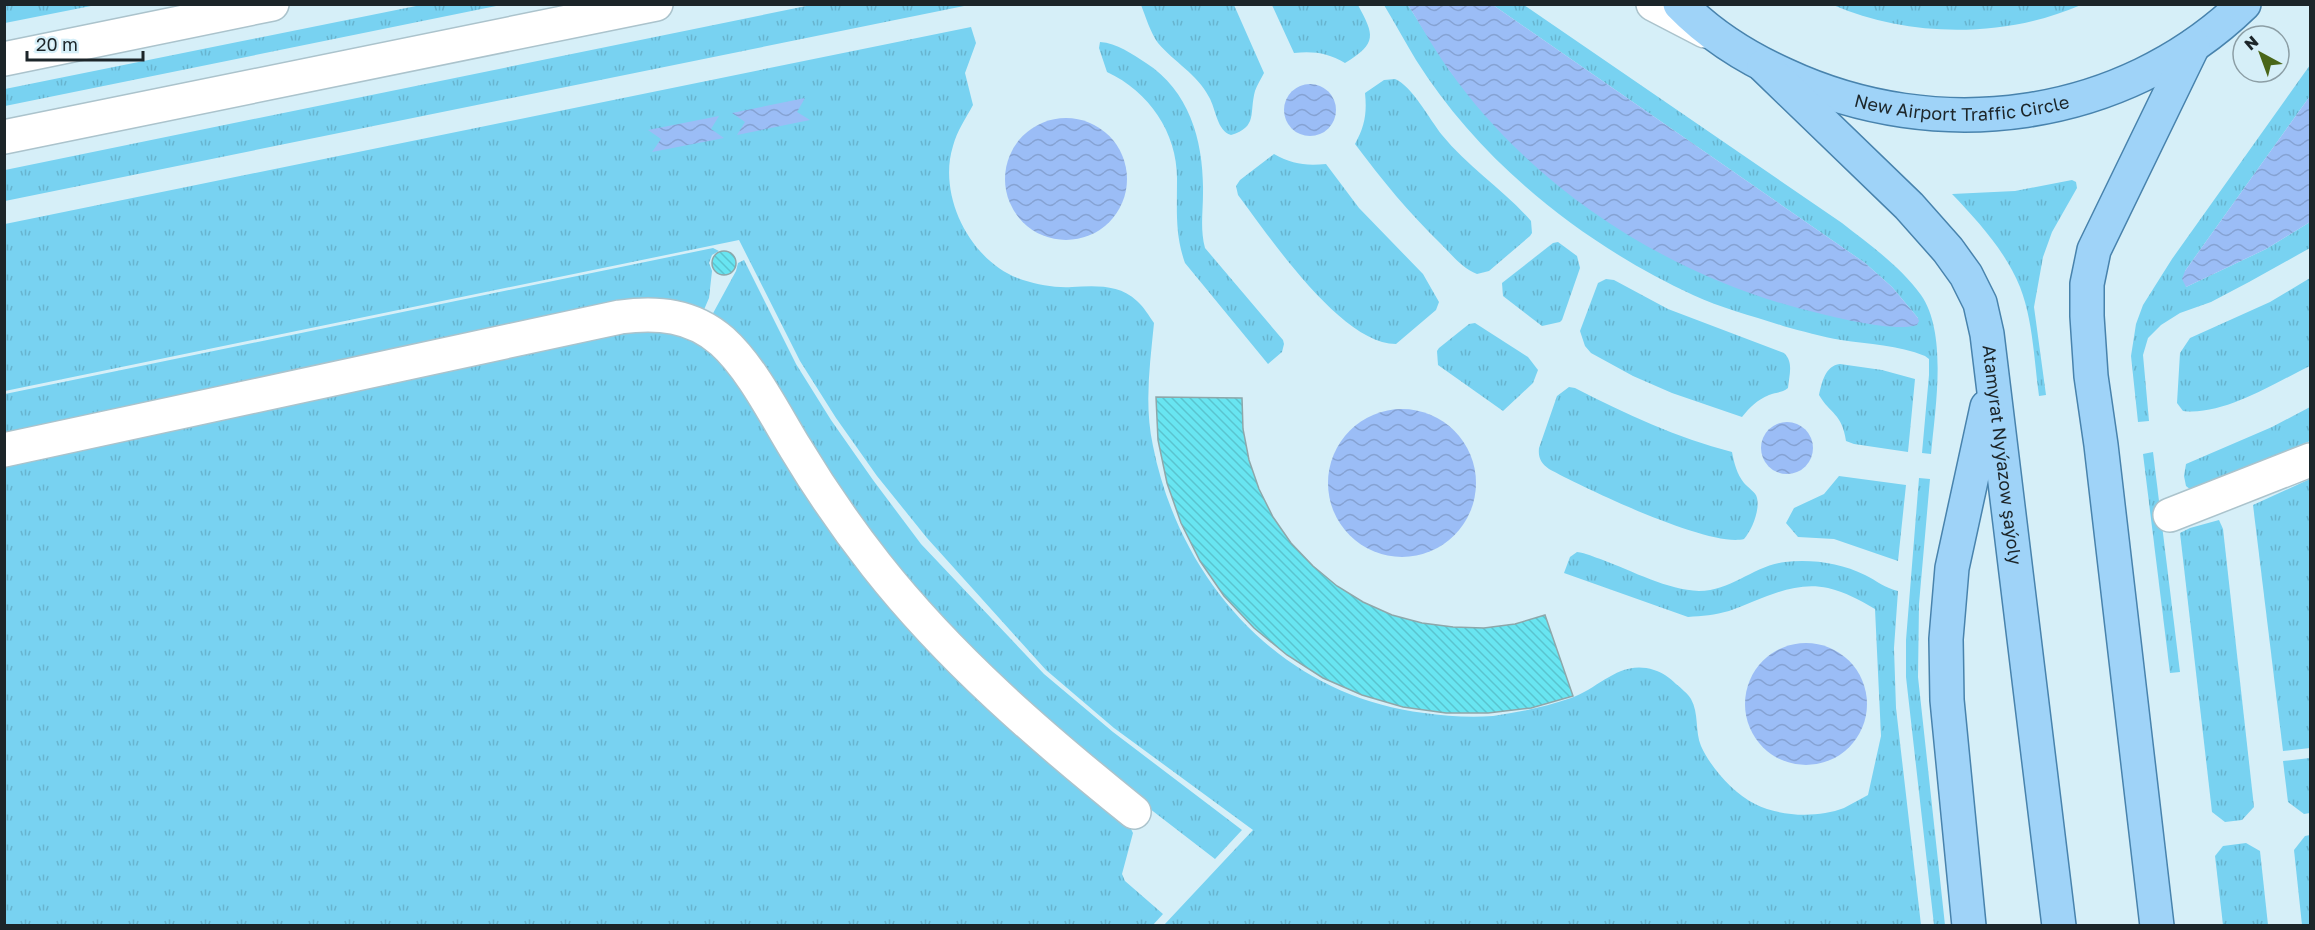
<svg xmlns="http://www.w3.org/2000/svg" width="2315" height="930" font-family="'Golos Text',sans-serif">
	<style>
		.grass { fill: url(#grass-tufts) }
		.water { fill: url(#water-waves) }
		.building { fill: url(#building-back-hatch); stroke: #8ea7aa; stroke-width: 1.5 }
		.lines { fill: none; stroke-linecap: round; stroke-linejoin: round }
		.minor-casing { stroke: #abc3cc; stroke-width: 36 }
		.major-casing { stroke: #4883ad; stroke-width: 36 }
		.minor { stroke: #fff; stroke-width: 33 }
		.major { stroke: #9fd3f8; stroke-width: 33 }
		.labels { text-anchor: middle; stroke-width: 5; stroke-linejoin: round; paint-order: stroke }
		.street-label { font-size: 18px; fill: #1c2529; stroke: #d6eff8 }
	</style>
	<defs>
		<pattern id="grass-tufts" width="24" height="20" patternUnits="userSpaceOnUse" patternTransform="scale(1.5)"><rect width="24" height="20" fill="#78d2f1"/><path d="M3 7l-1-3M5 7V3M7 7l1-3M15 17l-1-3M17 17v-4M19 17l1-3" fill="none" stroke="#67b4cf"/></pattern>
		<pattern id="water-waves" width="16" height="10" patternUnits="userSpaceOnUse" patternTransform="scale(1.5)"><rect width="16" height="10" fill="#9bbdf6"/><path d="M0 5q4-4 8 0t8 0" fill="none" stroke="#85a2d3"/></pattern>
		<pattern id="building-back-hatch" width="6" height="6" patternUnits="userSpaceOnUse" patternTransform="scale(1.5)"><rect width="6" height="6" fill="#68e5f1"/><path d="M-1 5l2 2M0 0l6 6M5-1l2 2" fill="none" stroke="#5ac4cf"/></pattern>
	</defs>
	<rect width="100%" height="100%" fill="#d6eff8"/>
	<g class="grass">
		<path d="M 5,4 L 96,4 L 96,5 L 5,23 Z"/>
		<path d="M 816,4 L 969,5 L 5,201 L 5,170 Z"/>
		<path d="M 421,5 L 501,5 L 5,106 L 5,89 Z"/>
		<path d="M 1141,5 L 1234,5 L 1264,73 C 1261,79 1257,85 1255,91 C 1249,113 1258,127 1231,135 C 1217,131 1216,109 1209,97 C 1197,74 1174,62 1158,43 C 1150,32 1146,17 1141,5 Z"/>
		<path d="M 1272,5 L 1358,5 C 1374,35 1378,43 1345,63 C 1328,53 1314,51 1294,53 Z"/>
		<path d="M 1384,5 L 1408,5 L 1450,71 L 1487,116 L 1902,326 L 1917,325 L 1918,318 L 1892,287 L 1865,263 L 1493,5 L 1524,5 L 1842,223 C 1870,245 1900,266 1921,295 C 1948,334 1935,409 1931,454 L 1922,453 L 1929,375 L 1929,359 L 1925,356 C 1898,345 1869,344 1841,340 C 1822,337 1802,331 1783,326 C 1753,316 1721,308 1693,295 C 1583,244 1481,163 1416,60 C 1405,42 1395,23 1384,5 Z"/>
		<path d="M 1833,5 L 2081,5 C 2005,38 1909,38 1833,5 Z"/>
		<path d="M 971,27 L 976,43 L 965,73 L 973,105 C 966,118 957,131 953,146 C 937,197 972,264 1023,280 C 1039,285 1056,288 1072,287 C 1095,286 1119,284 1137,301 C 1144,307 1149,316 1154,323 C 1150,364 1144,405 1153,446 C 1180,582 1282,696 1424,713 C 1446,716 1470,718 1493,716 C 1520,712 1545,707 1571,698 C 1600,688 1620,659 1654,670 C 1662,672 1670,678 1676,684 C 1681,688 1688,694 1691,699 C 1699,713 1695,732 1701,746 C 1711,768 1733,793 1755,804 C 1781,817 1818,818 1844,808 C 1852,804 1860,799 1868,795 L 1881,736 L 1875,609 C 1860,600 1845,592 1828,588 C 1793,580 1761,600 1729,611 C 1715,615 1702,616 1688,617 L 1564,573 L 1570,557 L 1577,552 C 1586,553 1594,557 1603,560 C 1632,571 1668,590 1699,591 C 1732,591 1753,566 1785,562 C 1812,559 1841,563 1865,575 C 1877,581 1885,588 1898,591 L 1894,648 L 1896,708 L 1921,925 L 1164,925 L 1253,830 L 1114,728 L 1046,670 L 927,538 L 877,476 L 836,418 L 800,361 L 739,240 L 5,391 L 5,224 Z"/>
		<path d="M 1100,42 C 1117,43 1132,54 1146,63 C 1190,91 1204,143 1203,193 C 1203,212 1200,229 1205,248 L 1283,340 L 1284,344 L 1282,352 L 1268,364 L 1185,263 C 1175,235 1177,211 1177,181 C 1178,134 1150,92 1107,72 L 1099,48 Z"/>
		<path d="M 2310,65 L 2310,96 L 2185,271 L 2186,287 L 2266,249 L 2310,222 L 2310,248 L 2249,282 L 2211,302 L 2180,313 L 2161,325 L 2148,338 L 2143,355 L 2149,421 L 2138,422 L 2131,356 L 2136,324 L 2143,305 L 2172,259 Z"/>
		<path d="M 1395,79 C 1412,86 1430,120 1442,135 C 1468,167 1504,190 1531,221 L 1532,233 L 1530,236 L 1489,271 L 1477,274 C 1462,268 1452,255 1441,244 C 1409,213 1382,180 1355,144 C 1365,126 1367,113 1365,93 L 1384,80 Z"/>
		<path d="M 1274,154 C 1292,164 1305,166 1326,164 L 1359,208 L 1423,274 L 1439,302 L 1436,310 L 1396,344 C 1341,344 1269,236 1238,195 L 1236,186 L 1240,180 Z"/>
		<path d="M 2072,180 L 2076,182 L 2077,188 L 2052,232 L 2043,257 L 2034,307 L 2046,395 L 2039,396 C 2034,360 2033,320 2020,287 C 2006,252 1978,221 1952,194 L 2015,191 Z"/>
		<path d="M 1558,242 L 1577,256 L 1580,268 L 1562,320 L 1560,322 L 1542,326 L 1503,296 L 1502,283 L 1553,243 Z"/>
		<path d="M 713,248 L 719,251 L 712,255 L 709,263 L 712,271 L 709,298 L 703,312 L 5,436 L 5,394 Z"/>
		<path d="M 744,260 L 796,364 L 831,420 L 873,480 L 921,544 L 1044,674 L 1113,732 L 1242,830 L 1215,859 L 1119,785 L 1023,706 L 885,557 L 711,317 L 736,271 L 738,263 Z"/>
		<path d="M 2310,278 L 2310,366 C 2274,383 2224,416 2183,411 L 2177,403 L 2180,353 L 2190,338 L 2270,302 Z"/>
		<path d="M 1606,279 L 1614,280 L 1668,309 L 1784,353 C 1794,362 1789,376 1788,388 C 1782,393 1776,392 1769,395 C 1757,400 1750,407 1742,417 L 1672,393 L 1633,376 L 1591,353 L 1585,346 L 1580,331 L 1598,283 Z"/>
		<path d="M 1475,323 L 1528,357 L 1538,370 L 1533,383 L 1503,411 L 1438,365 L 1437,351 L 1439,348 L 1469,324 Z"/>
		<path d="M 644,326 L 695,337 L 731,370 L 803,482 L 1127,821 L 1133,833 L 1122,874 L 1125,881 L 1163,914 L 1152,926 L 5,926 L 5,464 Z"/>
		<path d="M 1840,364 L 1882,370 L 1915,379 L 1908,452 L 1854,444 L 1846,441 C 1842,413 1830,414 1819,395 C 1822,382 1825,366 1840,364 Z"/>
		<path d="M 1569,387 L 1575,388 C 1626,414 1677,438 1732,452 C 1734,463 1737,474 1744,483 C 1748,488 1756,492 1757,498 C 1760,510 1752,530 1744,539 C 1709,548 1584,488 1549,469 C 1541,463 1538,458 1539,448 L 1557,396 Z"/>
		<path d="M 2310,407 L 2310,441 L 2191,490 L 2186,486 L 2184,476 L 2186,464 L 2272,427 Z"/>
		<path d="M 2153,452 L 2180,672 L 2170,673 L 2143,454 Z"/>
		<path d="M 1839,476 L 1906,485 L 1898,561 L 1834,539 L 1798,537 L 1786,523 L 1794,508 L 1824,494 Z"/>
		<path d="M 1919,478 L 1930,479 L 1919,604 L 1918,677 L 1945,925 L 1934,925 L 1906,677 L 1906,640 Z"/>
		<path d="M 2310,479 L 2310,748 L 2283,751 L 2253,505 Z"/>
		<path d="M 2219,520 L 2223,529 L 2254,807 L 2242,820 L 2225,822 L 2212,812 L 2180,533 L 2190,528 Z"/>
		<path d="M 2310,758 L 2310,813 L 2304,814 L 2288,802 L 2283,761 Z"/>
		<path d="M 2310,835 L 2310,925 L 2302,925 L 2294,850 L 2305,836 Z"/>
		<path d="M 2246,843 L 2260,851 L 2268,925 L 2223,925 L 2215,856 L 2223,846 Z"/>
	</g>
	<g class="water">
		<path d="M 1408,5 L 1493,5 L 1865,263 L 1892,287 L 1918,318 L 1919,321 L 1917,325 C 1896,332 1841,319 1818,313 C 1675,280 1535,192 1449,70 C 1434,49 1422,27 1408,5 Z"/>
		<circle cx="1310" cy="110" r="26"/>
		<path d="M 2310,96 L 2310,222 L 2266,249 L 2186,287 L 2182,279 L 2185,271 Z"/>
		<path d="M 805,98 L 797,112 L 810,120 L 737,135 L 745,122 L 732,113 Z"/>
		<path d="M 719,116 L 711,129 L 724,138 L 652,152 L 661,139 L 648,130 Z"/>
		<circle cx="1066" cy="179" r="61"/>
		<circle cx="1402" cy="483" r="74"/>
		<circle cx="1787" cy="448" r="26"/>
		<circle cx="1806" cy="704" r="61"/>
	</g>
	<g class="building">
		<circle cx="724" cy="263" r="12"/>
		<path d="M 1156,397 L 1242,398 L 1243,429 L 1249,460 L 1259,489 L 1273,517 L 1291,543 L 1313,566 L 1337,586 L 1363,602 L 1392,615 L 1422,623 L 1453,627 L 1484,628 L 1515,624 L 1545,615 L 1573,696 L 1531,708 L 1488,713 L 1446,713 L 1403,707 L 1362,695 L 1323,678 L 1287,655 L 1254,628 L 1224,596 L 1200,561 L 1181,523 L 1167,483 L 1158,440 Z"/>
	</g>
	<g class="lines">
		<g class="minor-casing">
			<g id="minor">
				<path d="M 1653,4 L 1705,31"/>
				<path d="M 4,59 L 272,4"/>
				<path d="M 4,137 L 656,4"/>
				<path d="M 4,450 L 620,317 C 658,312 692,315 722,341 C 752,368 775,415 796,449 C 820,489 847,528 876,565 C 950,659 1041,737 1134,812"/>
				<path d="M 2170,515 L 2310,460"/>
			</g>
		</g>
		<g class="major-casing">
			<g id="major">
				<path id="s1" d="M 1680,4 C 1709,34 1747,58 1785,75 C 1937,146 2122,122 2244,4"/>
				<path id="s2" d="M 1764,66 L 1909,206 L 1948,250 L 1966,275 L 1980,303 L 1987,334 L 2059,926"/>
				<path d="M 1969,926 L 1947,700 L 1946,639 L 1952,568 L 1987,407"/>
				<path d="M 2157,926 L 2101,445 L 2091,376 L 2087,316 L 2087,284 L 2094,250 L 2193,46"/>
			</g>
		</g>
		<use href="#minor" class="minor"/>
		<use href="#major" class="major"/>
	</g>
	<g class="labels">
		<g class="street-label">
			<text dy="6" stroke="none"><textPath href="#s1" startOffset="310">New Airport Traffic Circle</textPath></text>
			<text dy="6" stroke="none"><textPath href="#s2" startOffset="476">Atamyrat Nyýazow şaýoly</textPath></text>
		</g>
	</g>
	<rect width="2315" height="930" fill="none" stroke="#1c2529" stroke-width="12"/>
	<g transform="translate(2261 54) rotate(319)"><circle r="28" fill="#d6eff8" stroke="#8c9ea5" stroke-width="1.5"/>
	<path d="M0-4.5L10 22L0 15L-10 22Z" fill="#496619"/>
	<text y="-9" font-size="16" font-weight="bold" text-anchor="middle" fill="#1c2529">N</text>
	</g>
	<path d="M27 51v9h116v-9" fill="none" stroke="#1c2529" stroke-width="3"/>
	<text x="36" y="51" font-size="18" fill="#1c2529" stroke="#d6eff8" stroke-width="4.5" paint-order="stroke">20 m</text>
</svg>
